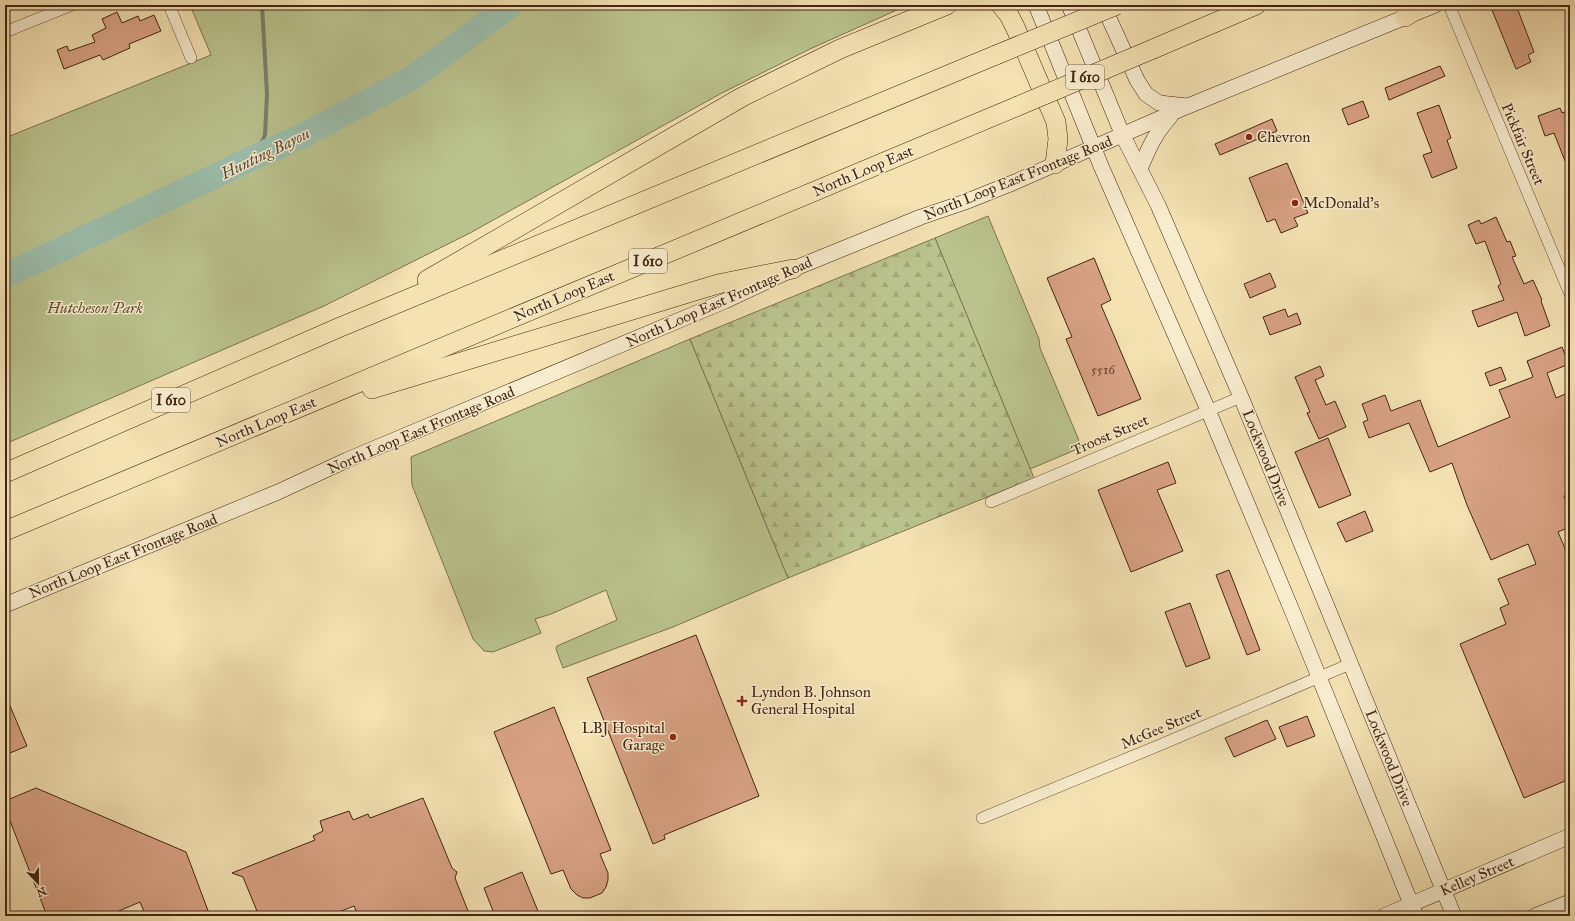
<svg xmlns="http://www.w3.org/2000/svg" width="1575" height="921" font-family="'IM FELL Great Primer',serif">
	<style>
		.green { fill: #bac38e; stroke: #7e7450 }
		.forest { fill: url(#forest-firs); stroke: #7e7450 }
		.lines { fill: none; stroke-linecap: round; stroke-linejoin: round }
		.stream { stroke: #78816e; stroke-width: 4 }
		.river { stroke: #9cbeac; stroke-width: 25 }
		.building { fill: #d9a285; stroke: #432512 }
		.street-casing { stroke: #6f543a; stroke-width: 12 }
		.secondary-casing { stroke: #432512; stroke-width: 16 }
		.highway-casing { stroke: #432512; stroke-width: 20 }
		.street { stroke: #f8ecce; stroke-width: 11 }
		.secondary { stroke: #f8ecce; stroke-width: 15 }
		.highway { stroke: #f4e2b3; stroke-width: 19 }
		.highway-bridge-casing { stroke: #432512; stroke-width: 20; stroke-linecap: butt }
		.highway-bridge { stroke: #f4e2b3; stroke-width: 19 }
		.poi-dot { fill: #8f2418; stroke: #f8ecce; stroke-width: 1.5 }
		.labels { text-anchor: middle; stroke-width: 3; stroke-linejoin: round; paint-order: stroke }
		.number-label { font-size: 13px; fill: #68442f }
		.shield { fill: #f8ecce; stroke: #79614a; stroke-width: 1 }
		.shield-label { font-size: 14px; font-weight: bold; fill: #432512 }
		.poi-label { font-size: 15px; fill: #432512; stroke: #f8ecce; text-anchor: start }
		.street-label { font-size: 15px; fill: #432512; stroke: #f8ecce }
		.park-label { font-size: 15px; font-style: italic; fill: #614c31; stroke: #f8ecce }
		.water-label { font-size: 16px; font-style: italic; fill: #594b38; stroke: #f8ecce }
	</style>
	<defs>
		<pattern id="forest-firs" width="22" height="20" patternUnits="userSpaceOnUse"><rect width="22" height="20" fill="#bac38e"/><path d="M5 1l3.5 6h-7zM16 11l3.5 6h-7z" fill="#a1a779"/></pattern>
	</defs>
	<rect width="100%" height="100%" fill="#f4e2b3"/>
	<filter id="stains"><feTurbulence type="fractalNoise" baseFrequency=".005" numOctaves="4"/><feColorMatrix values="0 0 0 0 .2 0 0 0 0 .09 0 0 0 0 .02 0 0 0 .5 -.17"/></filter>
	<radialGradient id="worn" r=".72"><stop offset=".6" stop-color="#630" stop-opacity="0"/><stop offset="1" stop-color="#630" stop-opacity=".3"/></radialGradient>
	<g class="green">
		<path d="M 190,5 L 908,5 L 810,49 L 720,94 L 470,233 L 324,306 L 5,444 L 5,138 L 211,55 Z"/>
		<path d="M 988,216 L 1039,339 L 1040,348 L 1078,438 L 1080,448 L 1030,469 L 935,238 Z"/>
		<path d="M 690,339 L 788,578 L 673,627 L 563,668 L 556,649 L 557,646 L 617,620 L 606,590 L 551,614 L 535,619 L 541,633 L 493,652 L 484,651 L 473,639 L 412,485 L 411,457 Z"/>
	</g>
	<path class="forest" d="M 935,238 L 1034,478 L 788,578 L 690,339 Z"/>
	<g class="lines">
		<path class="stream" d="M 255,157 L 265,135 L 267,94 L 262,5"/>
		<path class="river" d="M 5,276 L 255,157 L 298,138 L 412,78 L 511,5"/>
	</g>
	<g class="building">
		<path d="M 1490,5 L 1516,5 L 1534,52 L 1528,55 L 1531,62 L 1516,69 Z"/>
		<path d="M 117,12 L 122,23 L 138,16 L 140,21 L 154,15 L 161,31 L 129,44 L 130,48 L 103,60 L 100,55 L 64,69 L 57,50 L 67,46 L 69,51 L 95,42 L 92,35 L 106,28 L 102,19 Z"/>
		<path d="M 1440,66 L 1445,76 L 1389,100 L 1385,88 Z"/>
		<path d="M 1363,101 L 1369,117 L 1348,125 L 1342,109 Z"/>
		<path d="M 1439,105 L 1451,138 L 1447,140 L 1457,168 L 1432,178 L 1423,155 L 1432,152 L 1417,113 Z"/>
		<path d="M 1560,108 L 1562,113 L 1570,110 L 1569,171 L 1554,133 L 1545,136 L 1538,116 Z"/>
		<path d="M 1272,119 L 1277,131 L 1220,155 L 1215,144 Z"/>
		<path d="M 1287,163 L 1308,213 L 1294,218 L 1298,226 L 1281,233 L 1275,219 L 1267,222 L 1249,178 Z"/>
		<path d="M 1496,217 L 1507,242 L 1510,241 L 1516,256 L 1512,257 L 1524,284 L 1533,280 L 1542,300 L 1541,301 L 1550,326 L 1525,336 L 1517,312 L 1478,327 L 1472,311 L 1504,300 L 1498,286 L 1501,284 L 1485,241 L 1476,244 L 1468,225 L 1479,220 L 1481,224 Z"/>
		<path d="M 1094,258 L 1111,300 L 1101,305 L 1141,399 L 1098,416 L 1066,339 L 1072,337 L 1047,278 Z"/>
		<path d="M 1270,273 L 1276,287 L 1250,298 L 1244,284 Z"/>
		<path d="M 1285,309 L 1288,317 L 1297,313 L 1301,324 L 1270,335 L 1263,317 Z"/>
		<path d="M 1562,347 L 1569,364 L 1547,373 L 1556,398 L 1570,392 L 1570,493 L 1564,496 L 1570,511 L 1570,527 L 1558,532 L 1570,560 L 1570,779 L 1524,798 L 1460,644 L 1506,624 L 1500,608 L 1509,604 L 1498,579 L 1536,564 L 1528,544 L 1491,560 L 1467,505 L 1452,463 L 1430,472 L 1409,423 L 1369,438 L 1363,422 L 1368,420 L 1362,404 L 1385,395 L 1391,411 L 1420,400 L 1438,447 L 1510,417 L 1499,390 L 1533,377 L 1527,361 Z"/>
		<path d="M 1320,366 L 1324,376 L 1315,380 L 1326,405 L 1335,401 L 1346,427 L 1319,439 L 1307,413 L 1310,412 L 1295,377 Z"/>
		<path d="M 1501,367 L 1506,380 L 1490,386 L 1485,373 Z"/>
		<path d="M 1328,438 L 1351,495 L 1319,508 L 1295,452 Z"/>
		<path d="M 1168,462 L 1176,483 L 1157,490 L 1183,551 L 1131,572 L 1098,490 Z"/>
		<path d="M 1365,511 L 1373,531 L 1346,542 L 1337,523 Z"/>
		<path d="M 1229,570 L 1260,650 L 1247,655 L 1216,575 Z"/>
		<path d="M 1190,603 L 1210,658 L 1186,667 L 1165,612 Z"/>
		<path d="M 696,635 L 759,796 L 664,835 L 665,839 L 653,844 L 587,678 Z"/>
		<path d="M 5,694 L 27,746 L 5,755 Z"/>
		<path d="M 554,707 L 611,850 L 600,854 L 608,873 L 608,880 L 606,887 L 602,893 L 590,898 L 583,898 L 577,895 L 571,889 L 563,870 L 551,874 L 494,732 Z"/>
		<path d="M 1307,716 L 1315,736 L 1287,747 L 1279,727 Z"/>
		<path d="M 1267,720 L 1276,739 L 1234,757 L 1225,738 Z"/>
		<path d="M 36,788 L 186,852 L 210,916 L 146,916 L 140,902 L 107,916 L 47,916 L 5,808 L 5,801 Z"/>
		<path d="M 423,798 L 452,868 L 457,872 L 455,878 L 470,916 L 358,916 L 354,906 L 329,916 L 259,916 L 243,877 L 232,873 L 315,840 L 313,836 L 323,831 L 320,821 L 349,811 L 353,820 L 368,814 L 370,818 Z"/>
		<path d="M 522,872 L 540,916 L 495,916 L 484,888 Z"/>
	</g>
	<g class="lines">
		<g class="street-casing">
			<g id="street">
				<path d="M 169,5 L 191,58"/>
				<path d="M 1449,5 L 1570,294"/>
				<path d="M 5,32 L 72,5"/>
				<path d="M 991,502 L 1241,397"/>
				<path d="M 982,818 L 1160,745 L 1350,664"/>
			</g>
		</g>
		<g class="secondary-casing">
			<g id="secondary">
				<path d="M 1036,5 L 1101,166 L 1208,410 L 1293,613 L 1416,916"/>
				<path d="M 1069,5 L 1123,136 L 1158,205 L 1241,397 L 1454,916"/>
				<path d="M 1103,5 L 1137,80 L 1146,94 L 1159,103 L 1187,106"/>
				<path d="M 1140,169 C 1148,150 1155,133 1170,117"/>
				<path d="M 5,605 L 278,492 L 347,460 L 725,301 L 793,269 L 921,217 L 965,202 L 1015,182 L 1188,106 L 1435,5"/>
				<path d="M 1384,916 L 1570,836"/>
				<path d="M 1535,916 L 1570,902"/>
			</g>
		</g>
		<g class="highway-casing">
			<g id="highway">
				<path d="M 1001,5 L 1009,15 L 1016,29 L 1056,122 L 1058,139 L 1055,164"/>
				<path d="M 1405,17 L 1423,5"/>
				<path d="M 1153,49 L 1256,5"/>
				<path d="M 427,280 L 742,97 L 840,49 L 947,5"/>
				<path d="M 372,389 L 718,284 L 793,269"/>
				<path d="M 5,473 L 338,328 L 996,55"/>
				<path d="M 5,531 L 1018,106"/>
			</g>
		</g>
		<use href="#street" class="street"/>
		<use href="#secondary" class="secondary"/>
		<use href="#highway" class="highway"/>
		<g class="highway-bridge-casing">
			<g id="highway-bridge">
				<path d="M 996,55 L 1117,5"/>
				<path d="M 1018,106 L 1153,49"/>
			</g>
		</g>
		<use href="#highway-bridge" class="highway-bridge"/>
	</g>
	<g class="poi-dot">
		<circle cx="1249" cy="137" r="4"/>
		<circle cx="1295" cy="203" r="4"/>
		<path d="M740 695h4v4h4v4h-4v4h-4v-4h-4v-4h4z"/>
		<circle cx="673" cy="737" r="4"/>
	</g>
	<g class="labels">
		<g class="number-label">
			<text x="1103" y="374">5516</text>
		</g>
		<g class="shield">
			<rect x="1066" y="65" width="38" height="24" rx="3"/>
			<rect x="629" y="249" width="38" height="24" rx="3"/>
			<rect x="152" y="388" width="38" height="24" rx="3"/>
		</g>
		<g class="shield-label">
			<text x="1085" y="82">I 610</text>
			<text x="648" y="266">I 610</text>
			<text x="171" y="405">I 610</text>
		</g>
		<g class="poi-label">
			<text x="1257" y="142">Chevron</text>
			<text x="1303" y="208">McDonald's</text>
			<text x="751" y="697">Lyndon B. Johnson<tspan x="751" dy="17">General Hospital</tspan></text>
			<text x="665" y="733" text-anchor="end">LBJ Hospital<tspan x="665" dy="17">Garage</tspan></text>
		</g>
		<g class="street-label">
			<text transform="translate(1523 144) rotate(67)" y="5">Pickfair Street</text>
			<text transform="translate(863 171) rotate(-23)" y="5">North Loop East</text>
			<text transform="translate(1018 178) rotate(-22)" y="5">North Loop East Frontage Road</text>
			<text transform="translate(564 296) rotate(-23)" y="5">North Loop East</text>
			<text transform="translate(719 302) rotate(-24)" y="5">North Loop East Frontage Road</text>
			<text transform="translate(266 422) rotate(-23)" y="5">North Loop East</text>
			<text transform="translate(421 430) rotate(-23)" y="5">North Loop East Frontage Road</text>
			<text transform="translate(1110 435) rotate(-23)" y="5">Troost Street</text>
			<text transform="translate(1266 458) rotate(68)" y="5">Lockwood Drive</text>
			<text transform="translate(123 556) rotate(-22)" y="5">North Loop East Frontage Road</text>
			<text transform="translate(1161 728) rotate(-23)" y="5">McGee Street</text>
			<text transform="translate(1389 758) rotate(68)" y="5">Lockwood Drive</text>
			<text transform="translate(1477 876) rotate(-23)" y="5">Kelley Street</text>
		</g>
		<g class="park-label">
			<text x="95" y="313">Hutcheson Park</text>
		</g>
		<g class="water-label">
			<text transform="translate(265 153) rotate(-26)" y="6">Hunting Bayou</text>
		</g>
	</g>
	<rect width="1575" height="921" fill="none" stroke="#f4e2b3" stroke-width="20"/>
	<rect x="6" y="6" width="1563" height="909" fill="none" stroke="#432512" stroke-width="2"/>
	<rect x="10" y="10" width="1555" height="901" fill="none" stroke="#432512"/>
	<g transform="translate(38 883) rotate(158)" stroke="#f8ecce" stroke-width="3" paint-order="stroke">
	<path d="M0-3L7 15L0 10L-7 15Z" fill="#432512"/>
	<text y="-6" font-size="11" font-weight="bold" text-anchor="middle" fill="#432512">N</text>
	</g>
	<rect width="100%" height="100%" filter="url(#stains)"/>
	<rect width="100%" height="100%" fill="url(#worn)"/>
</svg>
